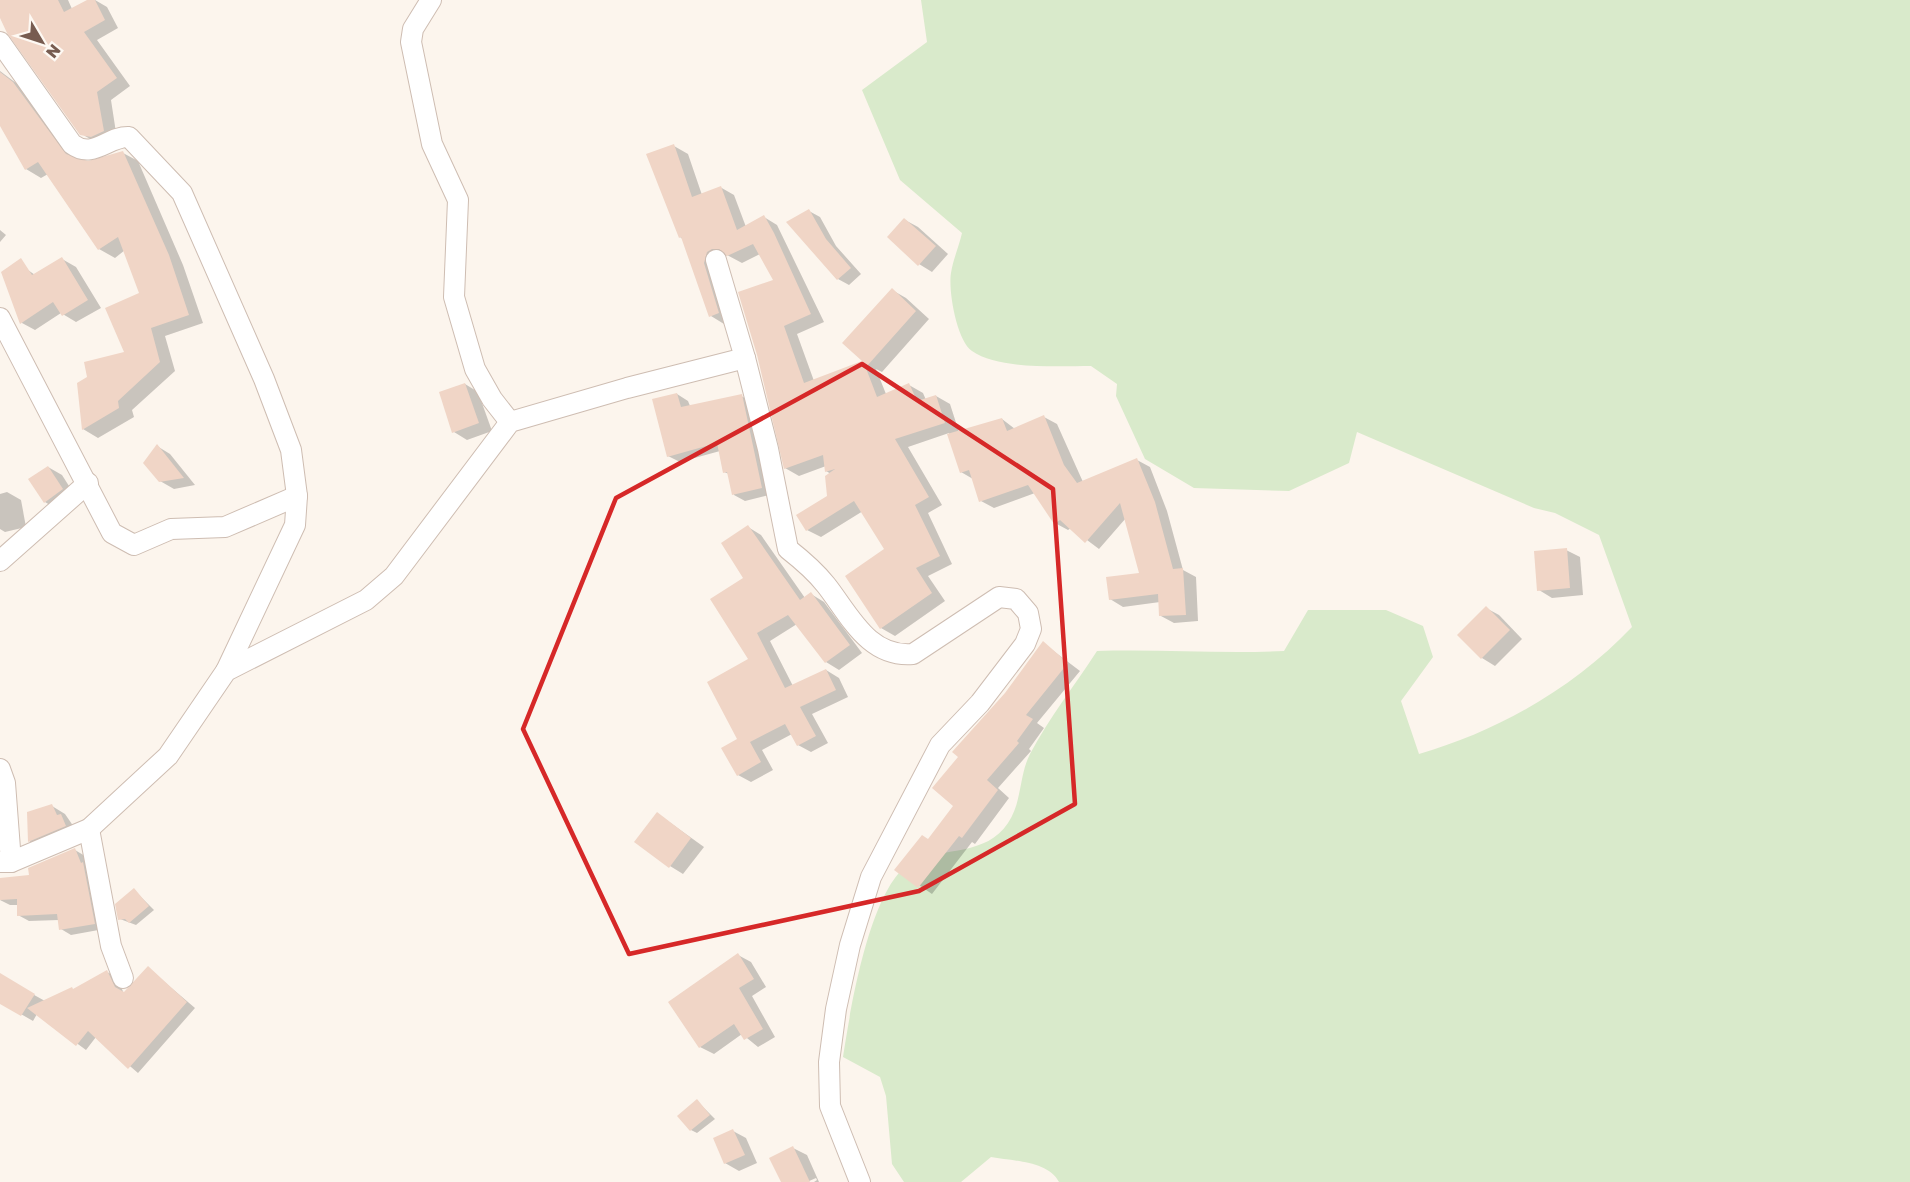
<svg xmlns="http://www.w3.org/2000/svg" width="1910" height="1182" font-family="'Golos Text',sans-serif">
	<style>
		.green { fill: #d9eacb }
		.shadow { fill: #0003 }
		.building { fill: #f0d5c6 }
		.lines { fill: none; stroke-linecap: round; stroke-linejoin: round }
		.minor-casing { stroke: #cebdb2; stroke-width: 22 }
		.minor { stroke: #fff; stroke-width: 20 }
		.marked { fill: none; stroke: #d62828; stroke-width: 4.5; stroke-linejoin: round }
	</style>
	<rect width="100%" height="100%" fill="#fcf5ed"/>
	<path class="green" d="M 921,0 L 1910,0 L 1910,1182 L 1059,1182 C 1048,1161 1013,1161 991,1157 L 961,1182 L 904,1182 L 892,1164 L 886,1096 L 880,1077 L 843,1057 C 850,1013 870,881 914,861 C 945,847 986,856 1008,823 C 1022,803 1019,775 1030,754 C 1049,718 1075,685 1097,651 C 1160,649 1221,654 1284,651 L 1308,610 L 1386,610 L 1423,626 L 1433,657 L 1401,701 L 1419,754 C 1499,731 1575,687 1632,627 L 1599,535 L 1555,513 L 1534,508 L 1357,432 L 1349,463 L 1289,491 L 1194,488 L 1145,459 L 1116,396 L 1117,384 L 1091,366 C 1059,366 999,370 972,351 C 957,341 948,291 951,273 C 953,260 959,246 962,233 L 900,180 L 862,90 L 927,42 Z"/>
	<g class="shadow">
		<path d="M 0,0 L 68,0 L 72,9 L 95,0 L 107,7 L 118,28 L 97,40 L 130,86 L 111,100 L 117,139 L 99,144 L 85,136 L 0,15 Z"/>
		<path d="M 0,71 L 28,92 L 77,160 L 88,163 L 123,153 L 138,161 L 183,265 L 203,323 L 165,336 L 175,371 L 132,410 L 134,417 L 98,438 L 83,429 L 127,353 L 141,294 L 125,250 L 115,258 L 99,249 L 48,174 L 41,178 L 26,169 L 0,123 Z"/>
		<path d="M 674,146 L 688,154 L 702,195 L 720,187 L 734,195 L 746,227 L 764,217 L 777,225 L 824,322 L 797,334 L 814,381 L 865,362 L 892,290 L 906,298 L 929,319 L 882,372 L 876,369 L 886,394 L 909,385 L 923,393 L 926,400 L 936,396 L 950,404 L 959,432 L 1002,419 L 1015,429 L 1044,417 L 1057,424 L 1083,482 L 1137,460 L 1150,467 L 1167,511 L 1183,570 L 1196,577 L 1198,621 L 1174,623 L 1161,616 L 1160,602 L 1123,607 L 1110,599 L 1141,574 L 1126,518 L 1099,549 L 1071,528 L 1068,530 L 1055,523 L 1035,493 L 994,508 L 981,501 L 973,479 L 961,472 L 949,433 L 908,447 L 942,505 L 928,513 L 952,564 L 928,576 L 945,601 L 895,636 L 881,628 L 886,550 L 863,511 L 821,537 L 807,530 L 829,496 L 831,474 L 826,471 L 826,466 L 799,476 L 785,468 L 758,354 L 775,281 L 760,254 L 742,263 L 727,255 L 718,265 L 732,321 L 724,324 L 711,316 L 684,240 L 680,237 Z"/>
		<path d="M 809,211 L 820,217 L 836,246 L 861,274 L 849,285 L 838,279 L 789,223 Z"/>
		<path d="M 905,220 L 918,227 L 948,254 L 932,272 L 919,264 Z"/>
		<path d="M 0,230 L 6,235 L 0,242 Z"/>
		<path d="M 62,259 L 76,267 L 101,308 L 76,322 L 61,313 L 35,330 L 22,323 L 28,270 L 35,275 Z"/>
		<path d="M 465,384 L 478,392 L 492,431 L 467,440 L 454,432 Z"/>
		<path d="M 677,394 L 688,401 L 690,406 L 741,396 L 753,402 L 773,494 L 745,501 L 734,495 L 729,474 L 724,472 L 720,451 L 680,462 L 668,456 Z"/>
		<path d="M 157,446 L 170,454 L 195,485 L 174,489 L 160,481 Z"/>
		<path d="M 48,467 L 62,475 L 76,497 L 58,510 L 45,502 Z"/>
		<path d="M 7,492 L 21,500 L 26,527 L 5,532 L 0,529 L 0,494 Z"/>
		<path d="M 748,527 L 761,535 L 805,598 L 811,594 L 824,602 L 862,653 L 839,670 L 826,662 L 797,624 L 770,641 L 793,686 L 826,670 L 839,678 L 848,697 L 812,714 L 828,743 L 811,752 L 798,745 L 792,734 L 762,750 L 773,770 L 751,782 L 738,775 L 739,739 L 750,660 L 745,578 Z"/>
		<path d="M 1566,550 L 1580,557 L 1583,595 L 1552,598 L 1539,590 Z"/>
		<path d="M 1486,608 L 1499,615 L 1522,639 L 1495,666 L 1482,658 Z"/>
		<path d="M 1043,643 L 1080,671 L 1037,723 L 1044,728 L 1029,749 L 1031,751 L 998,788 L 1009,798 L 975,844 L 972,842 L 932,894 L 897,870 L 929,840 L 955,806 L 960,757 Z"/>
		<path d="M 52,806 L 65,814 L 78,833 L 42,849 L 29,841 Z"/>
		<path d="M 658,814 L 704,847 L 683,874 L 670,866 Z"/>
		<path d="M 75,850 L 85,856 L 104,929 L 71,935 L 61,929 L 59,920 L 29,921 L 18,915 L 18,905 L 10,905 L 0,900 L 0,880 L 31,877 Z"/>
		<path d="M 134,890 L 154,910 L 136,925 L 120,919 Z"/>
		<path d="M 738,955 L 751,962 L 766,987 L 752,996 L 775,1037 L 758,1047 L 742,1034 L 714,1054 L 700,1047 Z"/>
		<path d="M 148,968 L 195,1008 L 138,1073 L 96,1037 L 86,1050 L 37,1014 L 33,1021 L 0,1002 L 0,976 L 45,1001 L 74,990 L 107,972 L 117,977 L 124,994 Z"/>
		<path d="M 697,1101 L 715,1119 L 697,1133 L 691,1130 Z"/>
		<path d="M 733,1131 L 746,1138 L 757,1163 L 739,1171 L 725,1163 Z"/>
		<path d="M 793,1148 L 807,1155 L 819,1182 L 814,1182 L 817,1180 L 816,1178 L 807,1182 L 782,1182 Z"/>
	</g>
	<g class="building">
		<path d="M 0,0 L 58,0 L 64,12 L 87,0 L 95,0 L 105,20 L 84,32 L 117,78 L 97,92 L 104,131 L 91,137 L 80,135 L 7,33 L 0,18 Z"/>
		<path d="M 0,72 L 13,82 L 66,154 L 88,161 L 123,151 L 169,255 L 189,315 L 151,328 L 160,362 L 118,401 L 119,408 L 82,430 L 77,383 L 87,377 L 84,362 L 124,352 L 105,308 L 139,293 L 118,237 L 98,250 L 38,162 L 25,170 L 0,126 Z"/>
		<path d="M 674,144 L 692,197 L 721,186 L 737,230 L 764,215 L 774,233 L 811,314 L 784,326 L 804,383 L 862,361 L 842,343 L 892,288 L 916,311 L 867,366 L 864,363 L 877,397 L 909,383 L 917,401 L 936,395 L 945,423 L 895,439 L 929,497 L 915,505 L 940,556 L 916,568 L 932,593 L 880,629 L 845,576 L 884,549 L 854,501 L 806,531 L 796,515 L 827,496 L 825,476 L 835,469 L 825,472 L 823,455 L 784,469 L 757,355 L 738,292 L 773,280 L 753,244 L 727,256 L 719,249 L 712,249 L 707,252 L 704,263 L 719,313 L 709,317 L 681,237 L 679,238 L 646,154 Z"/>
		<path d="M 809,209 L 826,239 L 851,268 L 837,280 L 786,222 Z"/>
		<path d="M 904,218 L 936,246 L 918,266 L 887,237 Z"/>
		<path d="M 62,257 L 88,300 L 62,316 L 53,302 L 20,324 L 1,272 L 21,258 L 32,275 Z"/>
		<path d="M 465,383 L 479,423 L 452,433 L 439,392 Z"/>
		<path d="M 677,393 L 681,407 L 742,394 L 762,488 L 732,495 L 727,472 L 723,473 L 717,443 L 667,457 L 652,399 Z"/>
		<path d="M 1044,415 L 1064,465 L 1077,483 L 1137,458 L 1155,502 L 1173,569 L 1183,568 L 1186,615 L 1159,616 L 1158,594 L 1109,600 L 1106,577 L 1139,573 L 1120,503 L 1085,543 L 1060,520 L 1054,524 L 1028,485 L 979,502 L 969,470 L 960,473 L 947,434 L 1002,418 L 1007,431 Z"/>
		<path d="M 157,444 L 184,478 L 159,482 L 143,463 Z"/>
		<path d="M 48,466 L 63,489 L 44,503 L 28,479 Z"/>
		<path d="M 748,525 L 800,600 L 811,592 L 850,645 L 825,663 L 788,615 L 757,633 L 785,688 L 826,669 L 836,690 L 800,707 L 816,736 L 797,746 L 785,724 L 750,742 L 761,762 L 737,776 L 721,748 L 737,739 L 707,682 L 748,659 L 710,599 L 743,578 L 721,543 Z"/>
		<path d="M 1567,548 L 1570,588 L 1537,591 L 1534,551 Z"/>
		<path d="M 1486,606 L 1510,630 L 1481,659 L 1457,635 Z"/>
		<path d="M 1043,641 L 1068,663 L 1026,715 L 1033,719 L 1017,741 L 1019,743 L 987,780 L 998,790 L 962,838 L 959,836 L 918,888 L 894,870 L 922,835 L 928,839 L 953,806 L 932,788 L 958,757 L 952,752 L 1005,693 Z"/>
		<path d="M 52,804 L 57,815 L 61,814 L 66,826 L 28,842 L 27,812 Z"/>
		<path d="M 657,812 L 691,838 L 669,868 L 634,842 Z"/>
		<path d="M 75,848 L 81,863 L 83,862 L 95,924 L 59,930 L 57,914 L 17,916 L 17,899 L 0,900 L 0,878 L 29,875 L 28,868 Z"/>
		<path d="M 134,888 L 149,906 L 129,923 L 125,919 L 118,920 L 115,904 Z"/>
		<path d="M 738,953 L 754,979 L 739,988 L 763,1029 L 744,1040 L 734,1024 L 699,1048 L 668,1002 Z"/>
		<path d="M 148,966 L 187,1002 L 128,1069 L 88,1031 L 76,1046 L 27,1008 L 72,987 L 73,989 L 107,970 L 115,987 L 124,992 Z"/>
		<path d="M 0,973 L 35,994 L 21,1016 L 0,1004 Z"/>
		<path d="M 697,1099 L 710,1115 L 690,1131 L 677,1116 Z"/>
		<path d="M 733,1129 L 745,1155 L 724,1164 L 713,1138 Z"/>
		<path d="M 793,1146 L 810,1182 L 781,1182 L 769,1158 Z"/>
	</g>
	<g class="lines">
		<g class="minor-casing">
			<g id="minor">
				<path d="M 431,0 L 413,29 L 411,42 L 432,144 L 458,200 L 454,297 L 475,369 L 492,399 L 510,422"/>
				<path d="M 0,42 L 72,144 C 93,160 108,136 129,137 L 182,193 L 264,379 L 291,450 L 297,496 L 295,525 L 226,671"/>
				<path d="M 0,318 L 112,533 L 134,545 L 171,529 L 225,527 L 297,496"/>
				<path d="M 745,358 L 768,449 L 788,549 C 802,560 815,571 826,585 C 849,614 868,658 913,654 L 999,597 L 1016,599 L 1028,613 L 1031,629 L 1025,644 L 980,703 L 940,745 L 871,877 L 850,945 L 836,1009 L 829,1062 L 830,1106 L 860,1182"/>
				<path d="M 0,561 L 88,483"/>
				<path d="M 0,769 L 5,783 L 11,862"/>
				<path d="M 89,829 L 111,946 L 123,978"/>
				<path d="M 0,862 L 11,862 L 89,829 L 168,756 L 226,671 L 366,600 L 394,576 L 510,422 L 627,388 L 745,358 L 716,260"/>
			</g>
		</g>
		<use href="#minor" class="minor"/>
	</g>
	<path class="marked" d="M 862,364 L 1053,489 L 1075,804 L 919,891 L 629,954 L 523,729 L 616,498 Z"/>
	<g transform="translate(42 42) rotate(129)" stroke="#fef9f3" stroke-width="4.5" paint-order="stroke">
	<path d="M0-4.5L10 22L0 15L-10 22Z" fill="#775c50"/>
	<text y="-9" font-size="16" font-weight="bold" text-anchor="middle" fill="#775c50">N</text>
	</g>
</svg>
